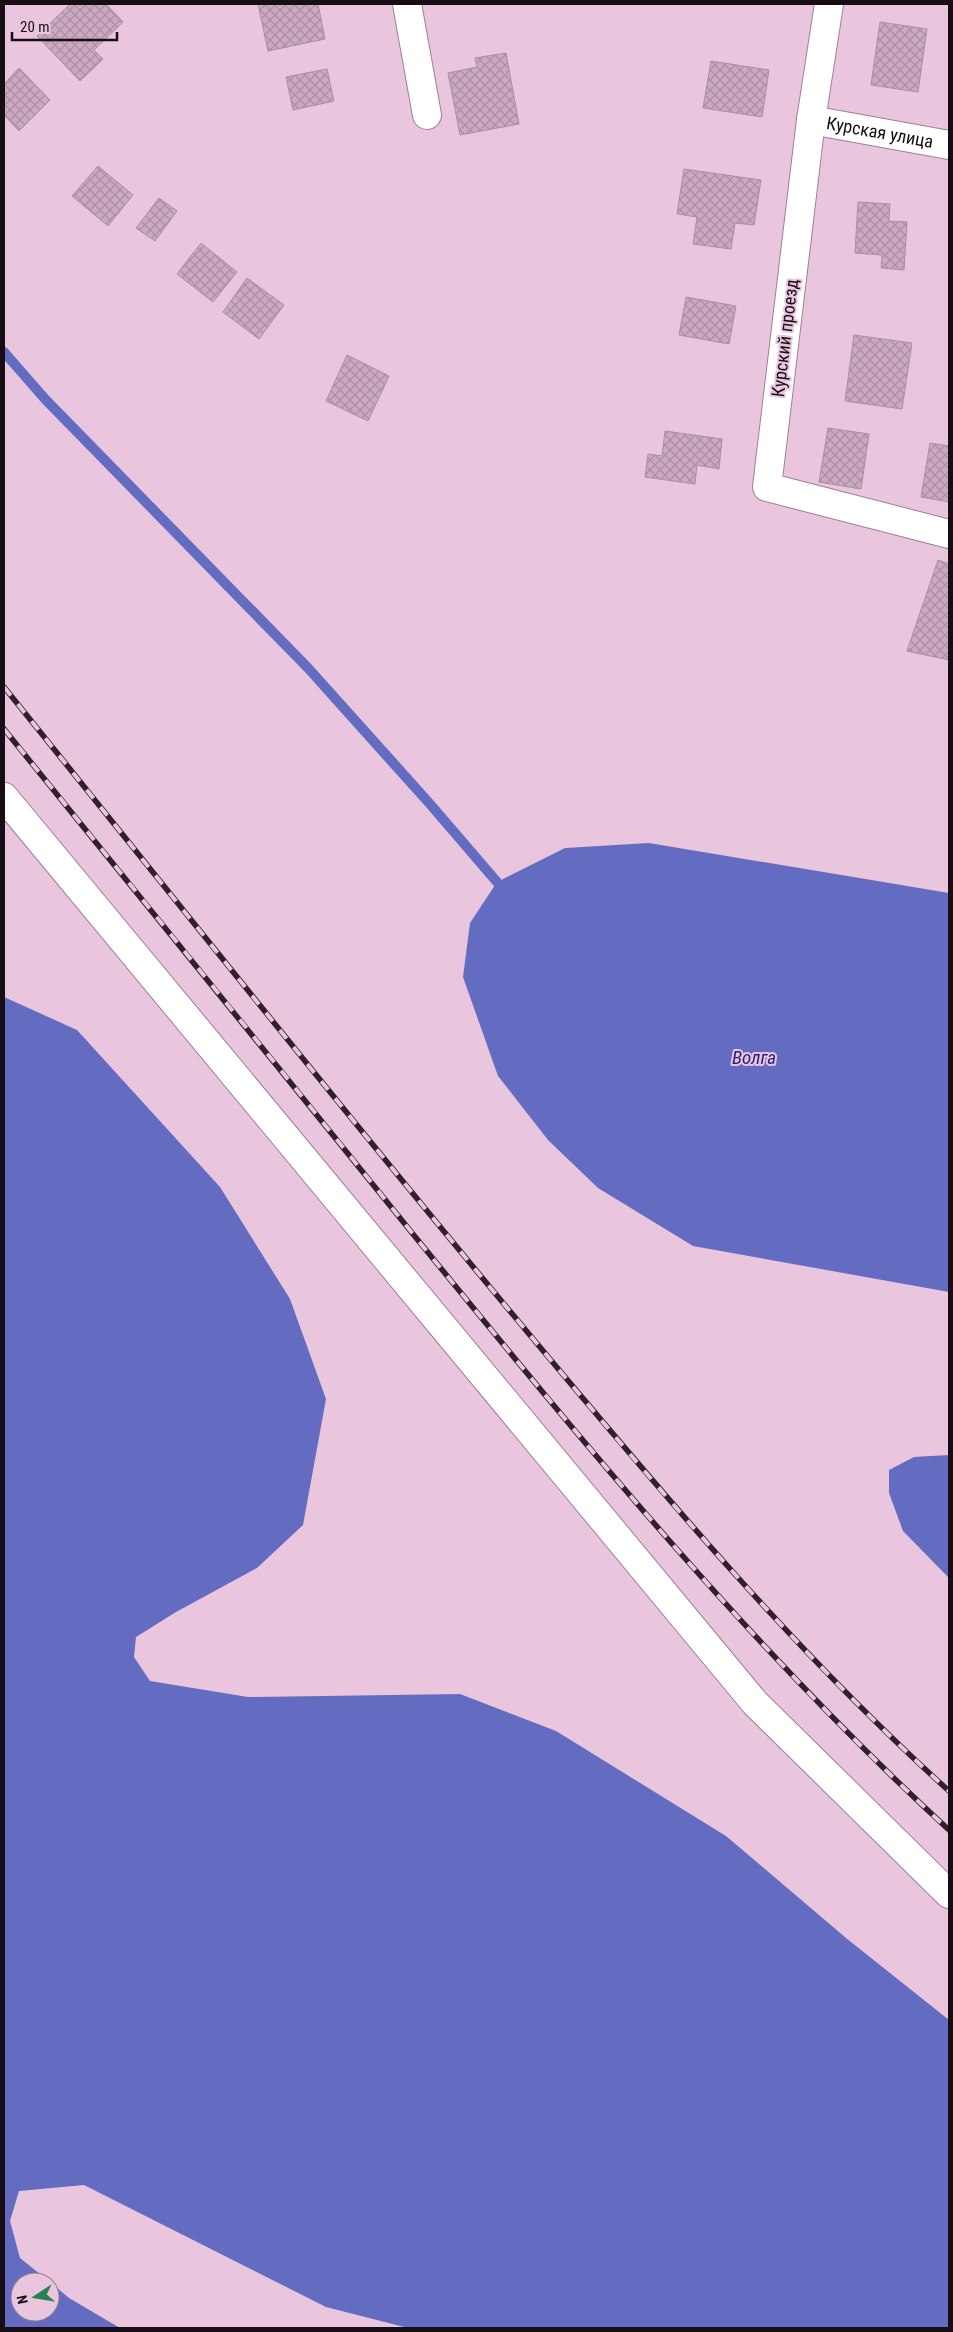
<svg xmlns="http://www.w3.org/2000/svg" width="953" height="2332" font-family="'Roboto Condensed',sans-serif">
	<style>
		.water { fill: #636cc1 }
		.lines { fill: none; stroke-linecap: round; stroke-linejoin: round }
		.stream { stroke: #636cc1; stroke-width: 10 }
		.building { fill: url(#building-cross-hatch); stroke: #ad8ca4 }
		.minor-casing { stroke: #9f7f96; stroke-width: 30 }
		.minor { stroke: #fff; stroke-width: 28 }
		.rail-casing { stroke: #2f202b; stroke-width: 5.5 }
		.rail { stroke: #e9c6de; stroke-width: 4; stroke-dasharray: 11; stroke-linecap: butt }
		.labels { text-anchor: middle; stroke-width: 4; stroke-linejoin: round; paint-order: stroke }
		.street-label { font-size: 18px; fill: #180c15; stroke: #e9c6de }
		.water-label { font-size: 19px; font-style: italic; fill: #261d82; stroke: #e9c6de }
	</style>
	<defs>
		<pattern id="building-cross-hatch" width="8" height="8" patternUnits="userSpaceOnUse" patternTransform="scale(1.25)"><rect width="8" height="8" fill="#cba9c1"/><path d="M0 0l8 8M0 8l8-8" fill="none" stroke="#ae90a5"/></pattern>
	</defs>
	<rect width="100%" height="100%" fill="#e9c6de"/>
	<g class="water">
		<path d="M 649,843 L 949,893 L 949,1292 L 693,1246 L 598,1188 L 548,1140 L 498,1076 L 463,977 L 470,923 L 497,882 L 565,848 Z"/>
		<path d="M 4,997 L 77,1030 L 220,1187 L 290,1299 L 326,1399 L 303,1525 L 257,1568 L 176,1612 L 136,1637 L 134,1657 L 150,1681 L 248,1697 L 460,1694 L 556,1731 L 726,1836 L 846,1938 L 949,2020 L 949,2328 L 408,2328 L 326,2307 L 84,2185 L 19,2191 L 10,2221 L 20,2258 L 50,2282 L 20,2282 L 20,2312 L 50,2312 L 50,2282 L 69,2298 L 120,2328 L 4,2328 Z"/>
		<path d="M 949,1455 L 949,1578 L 903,1531 L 889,1493 L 889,1470 L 914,1457 Z"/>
	</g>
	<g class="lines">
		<path class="stream" d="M 4,352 L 45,399 L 308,668 L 430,804 L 497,882"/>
	</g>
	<g class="building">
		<path d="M 70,4 L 106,4 L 123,22 L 94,50 L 103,59 L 80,81 L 37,36 Z"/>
		<path d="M 258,4 L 318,4 L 325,39 L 268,51 Z"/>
		<path d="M 880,22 L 927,29 L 918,92 L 871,85 Z"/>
		<path d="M 506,53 L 519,124 L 460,135 L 448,73 L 477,67 L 475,58 Z"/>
		<path d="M 711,61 L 769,70 L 762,117 L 703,108 Z"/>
		<path d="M 19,68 L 50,100 L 19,131 L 4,115 L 4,84 Z"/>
		<path d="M 327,69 L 334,101 L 293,110 L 286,77 Z"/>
		<path d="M 98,166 L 133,195 L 108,226 L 72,196 Z"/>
		<path d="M 684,169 L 761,180 L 754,225 L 735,223 L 731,249 L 693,244 L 697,217 L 677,214 Z"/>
		<path d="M 159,198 L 177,211 L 155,241 L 136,228 Z"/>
		<path d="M 858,202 L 890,204 L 889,221 L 907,222 L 904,270 L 881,268 L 882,255 L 855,253 Z"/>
		<path d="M 201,243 L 237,272 L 213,302 L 177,274 Z"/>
		<path d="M 247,278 L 284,305 L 259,339 L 223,312 Z"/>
		<path d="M 686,297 L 736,306 L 729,344 L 679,335 Z"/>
		<path d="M 854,335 L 912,343 L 902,409 L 845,401 Z"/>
		<path d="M 347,355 L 389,376 L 368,421 L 326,401 Z"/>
		<path d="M 828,428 L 869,434 L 861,489 L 819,482 Z"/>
		<path d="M 665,431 L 722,439 L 719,469 L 697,465 L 695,484 L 645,477 L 648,454 L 662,456 Z"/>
		<path d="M 930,443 L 949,446 L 949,502 L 921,497 Z"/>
		<path d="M 938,560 L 949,564 L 949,660 L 907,651 Z"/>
	</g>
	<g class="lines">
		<g class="minor-casing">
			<g id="minor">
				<path d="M 407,4 L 427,115"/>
				<path d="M 829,4 L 811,120 L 767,487 L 949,534"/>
				<path id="s1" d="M 811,120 L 949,145"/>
				<path d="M 4,797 L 755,1703 L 949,1894"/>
			</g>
		</g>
		<use href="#minor" class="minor"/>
		<g class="rail-casing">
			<g id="rail">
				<path d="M 4,687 C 178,903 351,1121 529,1334 C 662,1493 795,1652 949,1791"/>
				<path d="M 4,729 C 142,899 280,1069 417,1239 C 585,1445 753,1650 949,1830"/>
			</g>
		</g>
		<use href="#rail" class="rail"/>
	</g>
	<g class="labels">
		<g class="street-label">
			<text dy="6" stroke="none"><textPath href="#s1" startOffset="70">Курская улица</textPath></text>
			<text transform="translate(785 338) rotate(-83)" y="6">Курский проезд</text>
		</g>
		<g class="water-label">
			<text x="754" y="1064">Волга</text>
		</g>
	</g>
	<rect width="953" height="2332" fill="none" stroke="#180c15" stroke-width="10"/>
	<g transform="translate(35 2297) rotate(258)"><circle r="24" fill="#e9c6de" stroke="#957c8e"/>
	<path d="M0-4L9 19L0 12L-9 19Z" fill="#298053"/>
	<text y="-8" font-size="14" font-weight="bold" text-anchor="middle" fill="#180c15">N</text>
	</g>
	<path d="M12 32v8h105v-8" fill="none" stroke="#180c15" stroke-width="2.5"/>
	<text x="20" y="32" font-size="15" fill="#180c15" stroke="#e9c6de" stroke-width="4" paint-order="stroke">20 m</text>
</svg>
